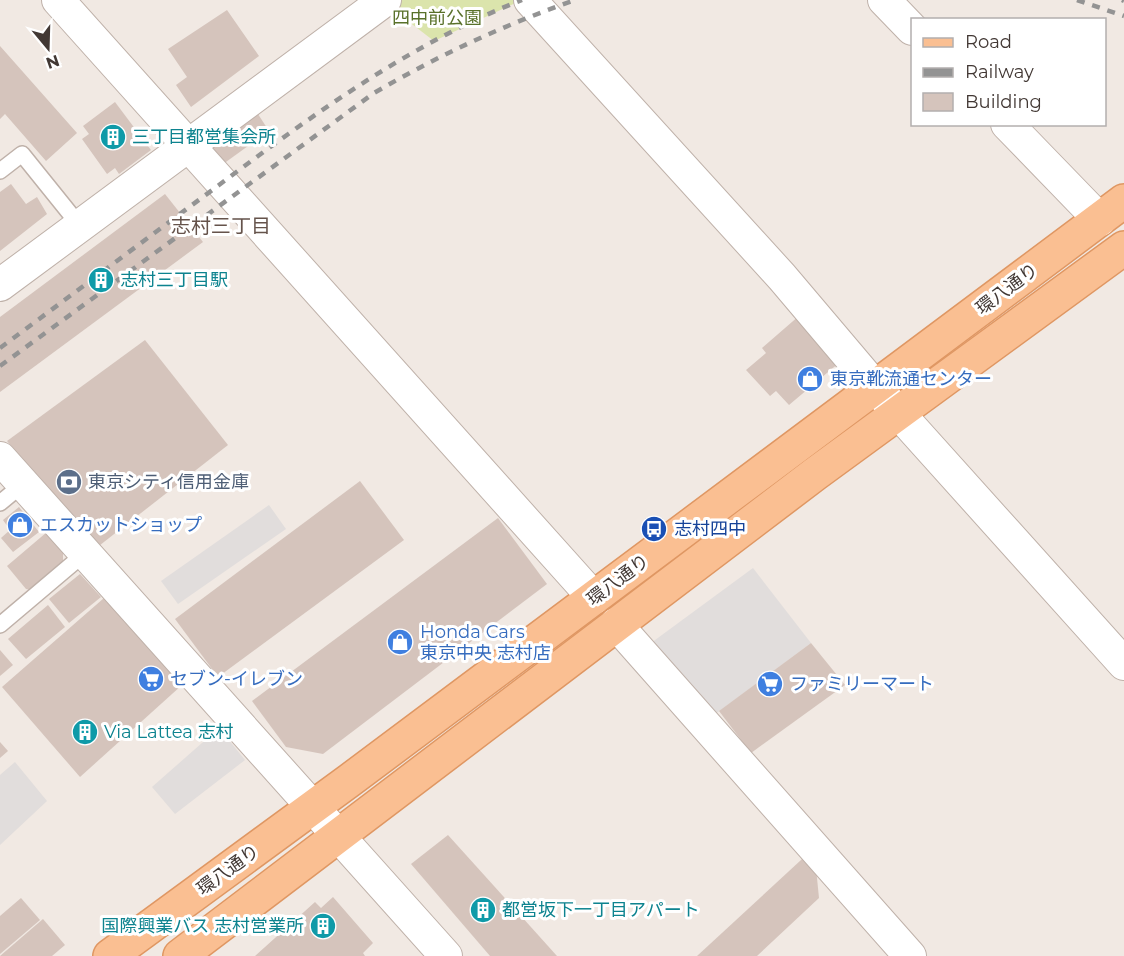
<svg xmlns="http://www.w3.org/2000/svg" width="1124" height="956" font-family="Montserrat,'Noto Sans JP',sans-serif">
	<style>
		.green { fill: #dbe4ac }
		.parking { fill: #e1dddc }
		.building { fill: #d5c4bc }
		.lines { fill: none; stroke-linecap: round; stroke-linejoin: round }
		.lane-casing { stroke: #bfb1a9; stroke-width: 18 }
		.street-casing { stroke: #bfb1a9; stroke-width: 34 }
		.primary-casing { stroke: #df9763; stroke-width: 36 }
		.lane { stroke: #fff; stroke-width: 15 }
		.street { stroke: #fff; stroke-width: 32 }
		.primary { stroke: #fabf92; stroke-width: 33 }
		.rail { stroke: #939393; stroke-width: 4.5; stroke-dasharray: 8 8; stroke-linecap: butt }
		.labels { text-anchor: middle; stroke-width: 6; stroke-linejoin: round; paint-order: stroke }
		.park-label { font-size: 18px; fill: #59712a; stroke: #fff }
		.culture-label { font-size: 18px; fill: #0d838f; stroke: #fff; text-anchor: start }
		.street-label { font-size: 18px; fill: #423834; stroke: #fff }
		.shop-label { font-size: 18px; fill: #366cbe; stroke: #fff; text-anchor: start }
		.service-label { font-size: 18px; fill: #4e5e75; stroke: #fff; text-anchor: start }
		.transit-label { font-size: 18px; fill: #164399; stroke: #fff; text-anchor: start }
		.neighbourhood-label { font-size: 20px; fill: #65534b; stroke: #fff }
	</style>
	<rect width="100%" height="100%" fill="#f1e9e3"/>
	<path class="green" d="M 385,0 L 522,0 L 434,41 L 383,2 Z"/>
	<g class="parking">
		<path d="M 269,505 L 286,529 L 178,604 L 161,581 Z"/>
		<path d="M 753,568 L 811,643 L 710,718 L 651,643 Z"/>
		<path d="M 219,728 L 245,760 L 175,814 L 152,787 Z"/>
		<path d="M 15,762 L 47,801 L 0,845 L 0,775 Z"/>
	</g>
	<g class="building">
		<path d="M 227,10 L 259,56 L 191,107 L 176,85 L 187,77 L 168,49 Z"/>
		<path d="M 0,46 L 77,133 L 46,161 L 5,114 L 0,119 Z"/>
		<path d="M 115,102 L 151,150 L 119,174 L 115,168 L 107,174 L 82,139 L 89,134 L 83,126 Z"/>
		<path d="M 256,111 L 269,131 L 219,167 L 211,157 L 211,139 Z"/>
		<path d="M 11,184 L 26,204 L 37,197 L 47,214 L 0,251 L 0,192 Z"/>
		<path d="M 165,194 L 203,242 L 0,392 L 0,317 Z"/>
		<path d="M 800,315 L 840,362 L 789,405 L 776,391 L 770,396 L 746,370 L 766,353 L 762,348 Z"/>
		<path d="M 145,340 L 228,445 L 95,549 L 7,441 Z"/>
		<path d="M 360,481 L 404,540 L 218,677 L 175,619 Z"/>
		<path d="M 19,507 L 39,532 L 13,552 L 1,538 L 10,530 L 3,520 Z"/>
		<path d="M 498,518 L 547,584 L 323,754 L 286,747 L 252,701 Z"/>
		<path d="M 47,532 L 63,552 L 63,561 L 31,590 L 26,589 L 7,566 Z"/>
		<path d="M 80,574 L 101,597 L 69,623 L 49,599 Z"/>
		<path d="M 104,598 L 182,685 L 80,777 L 2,687 Z"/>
		<path d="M 48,605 L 65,627 L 26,659 L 8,639 Z"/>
		<path d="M 811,643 L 845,685 L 751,753 L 719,711 Z"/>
		<path d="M 0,650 L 13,665 L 0,676 Z"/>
		<path d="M 0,742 L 8,751 L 0,758 Z"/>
		<path d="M 448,835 L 557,956 L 490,956 L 411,864 Z"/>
		<path d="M 814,848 L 819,898 L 757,956 L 697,956 Z"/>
		<path d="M 333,897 L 373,943 L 363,953 L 365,956 L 255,956 L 315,902 L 321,908 Z"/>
		<path d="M 21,898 L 40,920 L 0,954 L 0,916 Z"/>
		<path d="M 43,919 L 65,945 L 52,956 L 0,956 Z"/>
	</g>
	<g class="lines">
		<g class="lane-casing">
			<g id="lane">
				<path d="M 0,171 L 22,154 L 80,226"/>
				<path d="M 0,503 L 23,484"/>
				<path d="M 0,625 L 84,554"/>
			</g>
		</g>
		<g class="street-casing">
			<g id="street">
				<path d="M 58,0 L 594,598"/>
				<path d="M 530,0 L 782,277 L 876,388 L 1124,664"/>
				<path d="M 884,0 L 912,29"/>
				<path d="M 1007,124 L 1100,220"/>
				<path d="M 0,285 L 385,0"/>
				<path d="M 0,458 L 446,956"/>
				<path d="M 616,624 L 910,956"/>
			</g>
		</g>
		<g class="primary-casing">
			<g id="primary">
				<path d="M 110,956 L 350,780 L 1124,201"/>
				<path d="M 180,956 L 815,474 L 1124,248"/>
			</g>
		</g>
		<use href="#lane" class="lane"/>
		<use href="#street" class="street"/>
		<use href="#primary" class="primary"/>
		<g class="rail">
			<path d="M 1077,0 L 1124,16"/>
			<path d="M 1122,0 L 1124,1"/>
			<path d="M 0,348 C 73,294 146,239 219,185 C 314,114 411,43 522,0"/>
			<path d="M 0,366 L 374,93 C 441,54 502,26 575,0"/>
		</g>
	</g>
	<defs>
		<g id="building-disc" transform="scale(1.35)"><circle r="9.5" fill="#0f9aa8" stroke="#fff"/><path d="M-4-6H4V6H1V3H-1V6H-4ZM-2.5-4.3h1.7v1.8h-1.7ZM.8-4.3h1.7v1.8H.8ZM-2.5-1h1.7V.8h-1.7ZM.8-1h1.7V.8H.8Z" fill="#fff"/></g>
		<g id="shop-disc" transform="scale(1.35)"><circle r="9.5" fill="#3f7fe0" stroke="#fff"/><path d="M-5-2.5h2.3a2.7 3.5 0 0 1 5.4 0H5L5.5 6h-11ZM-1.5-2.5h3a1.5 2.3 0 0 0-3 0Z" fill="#fff"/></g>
		<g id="bank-disc" transform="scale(1.35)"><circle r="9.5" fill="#5c6f8a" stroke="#fff"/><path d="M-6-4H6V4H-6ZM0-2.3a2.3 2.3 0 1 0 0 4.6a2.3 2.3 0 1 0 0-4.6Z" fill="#fff"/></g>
		<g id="bus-disc" transform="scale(1.35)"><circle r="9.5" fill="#1a4fb4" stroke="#fff"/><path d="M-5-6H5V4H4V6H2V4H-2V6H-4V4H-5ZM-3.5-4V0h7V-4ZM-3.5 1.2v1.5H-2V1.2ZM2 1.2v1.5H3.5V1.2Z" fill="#fff"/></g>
		<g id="supermarket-disc" transform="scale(1.35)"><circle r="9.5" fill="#3f7fe0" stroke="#fff"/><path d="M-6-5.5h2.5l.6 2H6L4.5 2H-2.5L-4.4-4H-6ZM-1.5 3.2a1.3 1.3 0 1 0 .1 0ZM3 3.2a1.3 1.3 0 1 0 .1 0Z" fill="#fff"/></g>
	</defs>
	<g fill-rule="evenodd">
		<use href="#building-disc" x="113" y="137"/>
		<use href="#building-disc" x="101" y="280"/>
		<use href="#shop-disc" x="810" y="379"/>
		<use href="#bank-disc" x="69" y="482"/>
		<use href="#shop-disc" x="20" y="525"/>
		<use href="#bus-disc" x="654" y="529"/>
		<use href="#shop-disc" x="400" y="642"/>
		<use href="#supermarket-disc" x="151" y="679"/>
		<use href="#supermarket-disc" x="770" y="684"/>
		<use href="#building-disc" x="85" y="732"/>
		<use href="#building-disc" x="483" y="910"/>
		<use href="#building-disc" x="323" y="926"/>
	</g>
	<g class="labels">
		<g class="park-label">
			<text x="437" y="24">四中前公園</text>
		</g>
		<g class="culture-label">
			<text x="132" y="143">三丁目都営集会所</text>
			<text x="120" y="286">志村三丁目駅</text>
			<text x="104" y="738">Via Lattea 志村</text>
			<text x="502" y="916">都営坂下一丁目アパート</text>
			<text x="304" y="932" text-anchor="end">国際興業バス 志村営業所</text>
		</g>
		<g class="street-label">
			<text transform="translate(1007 289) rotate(-37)" y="6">環八通り</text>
			<text transform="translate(618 580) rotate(-37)" y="6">環八通り</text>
			<text transform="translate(228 870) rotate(-36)" y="6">環八通り</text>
		</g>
		<g class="shop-label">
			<text x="830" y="385">東京靴流通センター</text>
			<text x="40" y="531">エスカットショップ</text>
			<text x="420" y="638">Honda Cars<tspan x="420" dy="21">東京中央 志村店</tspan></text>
			<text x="170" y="685">セブン-イレブン</text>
			<text x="790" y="690">ファミリーマート</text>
		</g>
		<g class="service-label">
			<text x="88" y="488">東京シティ信用金庫</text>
		</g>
		<g class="transit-label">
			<text x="674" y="535">志村四中</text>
		</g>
		<g class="neighbourhood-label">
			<text x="221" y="233">志村三丁目</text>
		</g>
	</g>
	<rect x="911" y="18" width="195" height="108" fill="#ffffff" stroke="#b3afae" stroke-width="1.5"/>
	<rect x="923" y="38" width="30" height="9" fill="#fabf92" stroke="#b3afae" stroke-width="1.5"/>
	<text x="965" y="48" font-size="18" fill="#423834">Road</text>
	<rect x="923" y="68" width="30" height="9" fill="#939393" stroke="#b3afae" stroke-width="1.5"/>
	<text x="965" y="78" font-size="18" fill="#423834">Railway</text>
	<rect x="923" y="93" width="30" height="18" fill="#d5c4bc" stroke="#b3afae" stroke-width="1.5"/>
	<text x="965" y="108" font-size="18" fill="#423834">Building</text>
	<g transform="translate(48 48) rotate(161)" stroke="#ffffff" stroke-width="4.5" paint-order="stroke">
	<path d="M0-4.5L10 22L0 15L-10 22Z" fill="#423834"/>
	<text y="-9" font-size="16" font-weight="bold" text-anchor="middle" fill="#423834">N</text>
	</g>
</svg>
